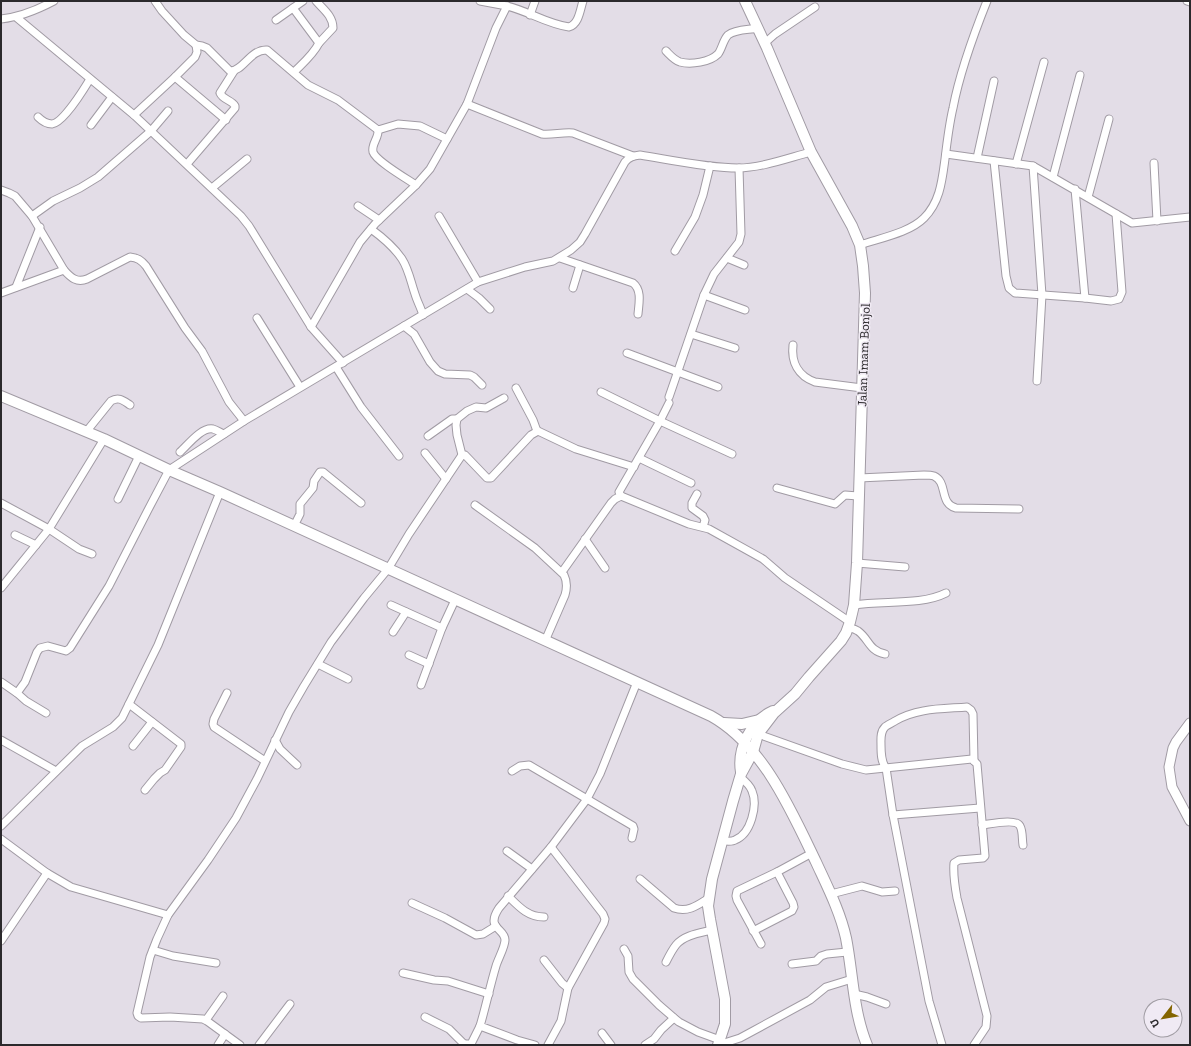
<svg xmlns="http://www.w3.org/2000/svg" width="1191" height="1046" font-family="'Zilla Slab',serif">
	<style>
		.lines { fill: none; stroke-linecap: round; stroke-linejoin: round }
		.minor-casing { stroke: #a19ba4; stroke-width: 9 }
		.tertiary-casing { stroke: #a19ba4; stroke-width: 11 }
		.secondary-casing { stroke: #a19ba4; stroke-width: 12 }
		.minor { stroke: #fff; stroke-width: 7 }
		.tertiary { stroke: #fff; stroke-width: 9 }
		.secondary { stroke: #fff; stroke-width: 10 }
		.labels { text-anchor: middle; stroke-width: 3; stroke-linejoin: round; paint-order: stroke }
		.street-label { font-size: 13px; fill: #2b292c; stroke: #f0eaf4 }
	</style>
	<rect width="100%" height="100%" fill="#e3dde7"/>
	<g class="lines">
		<g class="minor-casing">
			<g id="minor">
				<path d="M 155,1 L 162,11 L 184,35 L 196,45 L 202,46 L 207,48 L 230,71 C 243,72 250,49 267,50 L 308,85 L 338,100 L 378,130"/>
				<path d="M 316,1 C 323,9 333,16 333,28 L 319,43"/>
				<path d="M 480,1 L 507,6"/>
				<path d="M 1187,1 L 1190,2"/>
				<path d="M 293,8 L 319,43 C 313,55 303,63 294,72"/>
				<path d="M 530,15 L 535,1"/>
				<path d="M 16,17 L 134,115 L 241,216 L 249,226 L 311,327 L 343,363"/>
				<path d="M 1,19 C 20,17 37,10 54,1"/>
				<path d="M 276,20 L 303,1"/>
				<path d="M 765,43 L 775,34 L 815,7"/>
				<path d="M 666,51 C 670,55 674,60 680,62 C 691,65 710,62 718,54 C 722,49 723,40 728,35 C 736,29 749,30 758,28"/>
				<path d="M 175,77 L 226,120"/>
				<path d="M 467,104 L 542,134 C 552,135 563,132 573,133 L 633,156"/>
				<path d="M 134,115 L 175,77 L 195,57 L 197,52 L 196,45"/>
				<path d="M 38,117 C 42,121 46,124 52,124 C 63,123 84,89 90,79"/>
				<path d="M 91,125 L 112,97"/>
				<path d="M 378,130 C 379,138 371,144 373,152 C 376,161 407,179 416,185"/>
				<path d="M 378,130 L 398,124 L 420,126 L 447,139"/>
				<path d="M 946,154 L 1033,166 L 1132,223 L 1190,217"/>
				<path d="M 977,158 L 994,81"/>
				<path d="M 994,161 L 1006,276 L 1009,288 L 1015,293 L 1085,298 L 1111,301 L 1119,299 L 1122,292 L 1116,214"/>
				<path d="M 1154,163 L 1157,221"/>
				<path d="M 187,164 L 235,108 L 235,106 C 232,100 223,100 220,93 L 234,71"/>
				<path d="M 1016,164 L 1044,62"/>
				<path d="M 1033,166 L 1042,295 L 1037,381"/>
				<path d="M 1053,177 L 1080,75"/>
				<path d="M 212,188 L 247,159"/>
				<path d="M 1075,189 L 1085,298"/>
				<path d="M 1,190 L 9,193 L 15,196 L 32,216 L 64,270 C 71,278 77,283 87,279 L 130,257 C 138,258 141,260 146,266 L 185,328 L 202,351 L 229,402 L 244,421"/>
				<path d="M 1088,197 L 1109,119"/>
				<path d="M 358,206 L 379,220"/>
				<path d="M 32,216 L 53,201 L 80,188 L 98,177 L 151,131 L 168,111"/>
				<path d="M 439,216 L 478,282"/>
				<path d="M 371,229 C 382,237 394,247 402,259 C 409,270 411,283 415,294 C 417,301 421,308 423,315"/>
				<path d="M 860,245 C 880,238 909,233 924,218 C 940,202 942,181 945,159 C 947,142 949,125 953,108 C 960,71 973,36 987,1"/>
				<path d="M 675,251 L 695,217 L 703,195 L 710,166"/>
				<path d="M 560,258 L 633,283 C 642,290 639,303 638,314"/>
				<path d="M 727,258 L 744,265"/>
				<path d="M 16,287 L 40,227"/>
				<path d="M 573,288 L 580,265"/>
				<path d="M 467,289 L 479,298 L 490,309"/>
				<path d="M 1,293 L 64,270"/>
				<path d="M 704,295 L 745,310"/>
				<path d="M 257,318 L 300,387"/>
				<path d="M 404,326 L 414,334 L 430,362 L 438,371 L 445,374 L 470,375 L 474,377 L 482,385"/>
				<path d="M 311,327 L 360,242 L 375,224 L 416,185 L 430,169 L 467,104 L 496,28 L 507,6 C 528,11 547,24 569,27 C 579,24 580,10 583,1"/>
				<path d="M 691,334 L 735,348"/>
				<path d="M 793,345 C 791,362 798,376 815,382 L 862,388"/>
				<path d="M 627,353 L 718,387"/>
				<path d="M 336,367 L 361,407 L 399,456"/>
				<path d="M 516,388 L 533,420 L 537,431"/>
				<path d="M 601,392 L 660,421 L 732,454"/>
				<path d="M 669,397 L 704,295 L 714,274 L 739,242 L 741,234 L 739,168"/>
				<path d="M 669,403 L 660,421 L 619,492 L 621,496 L 689,524 L 709,529 L 763,559 L 785,578 L 850,622"/>
				<path d="M 86,432 L 111,401 C 119,396 124,401 130,405"/>
				<path d="M 428,436 L 452,419 L 457,419"/>
				<path d="M 180,452 C 188,445 201,427 213,429 C 217,430 221,433 224,434"/>
				<path d="M 425,453 L 446,479"/>
				<path d="M 462,455 L 457,435 L 456,425 L 457,419 L 467,411 L 476,407 L 486,408 L 504,398"/>
				<path d="M 639,458 L 691,483"/>
				<path d="M 859,478 L 924,475 C 927,475 931,475 934,476 C 948,482 939,504 956,508 L 1019,509"/>
				<path d="M 777,488 L 835,504 L 845,495 L 858,496"/>
				<path d="M 697,494 L 692,503 L 692,508 L 703,516 L 705,520 L 703,527"/>
				<path d="M 118,499 L 139,456"/>
				<path d="M 1,503 L 49,529 L 79,549 L 92,554"/>
				<path d="M 475,505 L 535,548 L 564,575 C 567,581 567,588 565,595 L 545,641"/>
				<path d="M 294,526 L 300,514 L 300,504 L 313,488 L 314,481 L 320,472 L 323,472 L 361,503"/>
				<path d="M 15,535 L 36,545"/>
				<path d="M 585,539 L 605,568"/>
				<path d="M 857,563 L 905,567"/>
				<path d="M 562,572 L 611,503 L 615,499 L 621,496"/>
				<path d="M 1,588 L 49,529 L 104,439"/>
				<path d="M 391,605 L 442,628"/>
				<path d="M 854,605 C 883,600 920,606 946,593"/>
				<path d="M 848,627 C 851,628 855,629 858,631 C 869,639 869,651 885,654"/>
				<path d="M 393,632 L 406,612"/>
				<path d="M 409,655 L 429,664"/>
				<path d="M 318,664 L 348,679"/>
				<path d="M 1,682 L 17,693 L 25,682 L 37,652 L 40,648 L 48,646 L 66,651 L 70,648 L 109,586 L 149,508 L 169,470 L 244,421 L 478,282 L 525,267 L 553,261 L 571,250 L 580,242 L 585,234 L 625,162 C 629,157 633,156 640,155 C 671,160 707,168 738,168 C 761,168 788,158 811,152"/>
				<path d="M 421,685 L 442,628 L 455,600"/>
				<path d="M 17,693 L 26,701 L 46,713"/>
				<path d="M 227,693 L 214,719 L 213,724 L 214,727 L 265,761"/>
				<path d="M 129,704 L 181,744 L 181,747 L 165,770 L 160,773 L 154,779 L 145,790"/>
				<path d="M 758,734 L 842,764 L 866,770 L 972,759 L 977,764 L 985,856 L 983,858 L 959,860 L 954,863 C 953,874 955,887 957,898 L 987,1016 L 986,1027 L 974,1045"/>
				<path d="M 1,740 L 56,771"/>
				<path d="M 275,740 L 280,749 L 297,765"/>
				<path d="M 133,746 L 152,722"/>
				<path d="M 512,771 L 520,766 L 529,765 L 633,826 L 634,829 L 632,838"/>
				<path d="M 893,815 L 980,808"/>
				<path d="M 982,825 C 991,824 1016,818 1020,826 C 1023,831 1022,840 1023,845"/>
				<path d="M 1,826 L 82,746 L 113,727 L 122,718 L 158,645 L 220,492"/>
				<path d="M 1,839 L 47,873 L 71,887 L 168,915"/>
				<path d="M 723,841 C 727,841 732,842 735,840 C 751,834 758,805 752,791 C 750,785 745,781 740,777"/>
				<path d="M 507,851 L 532,869"/>
				<path d="M 640,879 L 674,908 C 688,913 698,905 709,898"/>
				<path d="M 831,894 L 862,886 L 882,892 L 895,891"/>
				<path d="M 508,896 C 519,907 528,917 544,917"/>
				<path d="M 412,903 L 445,918 L 476,935 L 483,934 L 496,926"/>
				<path d="M 753,931 L 792,911 L 794,907 L 793,903 L 777,872"/>
				<path d="M 1,941 L 47,873"/>
				<path d="M 761,944 L 737,900 L 736,896 L 737,891 L 777,872 L 812,853"/>
				<path d="M 624,949 L 628,956 L 629,972 L 633,979 L 659,1005 L 674,1018 L 679,1022 L 698,1032 L 720,1040"/>
				<path d="M 153,950 L 173,956 L 216,963"/>
				<path d="M 544,960 L 562,983 L 568,988"/>
				<path d="M 666,962 C 669,956 672,950 676,945 C 684,935 700,933 712,930"/>
				<path d="M 792,964 L 816,961 L 821,956 L 827,954 L 847,952"/>
				<path d="M 403,973 L 434,980 L 448,981 L 489,994"/>
				<path d="M 854,994 L 867,997 L 886,1004"/>
				<path d="M 425,1017 L 449,1029 L 463,1043 L 466,1044 L 471,1044 L 480,1026"/>
				<path d="M 206,1020 L 223,996"/>
				<path d="M 602,1033 L 611,1045"/>
				<path d="M 218,1045 L 225,1034"/>
				<path d="M 240,1045 L 207,1021 L 203,1019 L 170,1017 L 141,1018 L 138,1016 L 137,1013 L 150,957 L 157,939 L 168,915 L 208,860 L 236,818 L 257,779 L 289,712 L 304,686 L 331,642 L 364,598 L 388,569 L 409,534 L 462,455 L 465,455 L 487,478 L 491,478 L 531,435 L 538,431 L 576,449 L 634,467"/>
				<path d="M 259,1045 L 290,1004"/>
				<path d="M 535,1045 L 517,1040 L 480,1026 C 486,1006 490,986 496,966 C 498,959 505,947 505,940 C 505,928 485,929 499,908 L 551,847 L 587,799 L 600,774 L 637,682"/>
				<path d="M 548,1045 L 561,1021 L 568,988 L 604,923 L 605,919 L 603,914 L 551,847"/>
				<path d="M 645,1045 L 654,1039 L 661,1030 L 674,1018"/>
				<path d="M 718,1045 L 740,1038 L 753,1031 L 810,1000 L 826,987 L 852,979"/>
				<path d="M 942,1045 L 929,1001 L 893,815 L 886,768 C 881,762 881,753 881,745 C 881,739 880,732 885,727 C 887,725 892,723 895,721 C 917,708 942,709 967,707 L 971,710 L 973,714 L 974,761"/>
			</g>
		</g>
		<g class="tertiary-casing">
			<path id="tertiary" d="M 1190,723 L 1176,742 L 1173,748 L 1169,767 L 1172,787 L 1190,821"/>
		</g>
		<g class="secondary-casing">
			<g id="secondary">
				<path d="M 1,396 L 104,439 L 169,470 L 220,492 L 711,716 C 763,745 791,810 816,862 C 827,886 840,911 846,938 C 853,974 853,1011 867,1045"/>
				<path d="M 724,723 L 742,724 L 759,720"/>
				<path d="M 741,772 C 737,748 751,721 773,711"/>
				<path d="M 718,1045 L 725,1024 L 725,999 L 710,919 L 708,906 L 712,879 L 733,801 L 741,774 L 753,752 L 758,734 L 774,713 L 795,694 L 809,677 L 841,641 L 846,633 L 850,622 L 854,605 L 857,563 L 865,293 L 863,266 L 860,245 L 852,226 L 811,152 L 767,48 L 745,1"/>
			</g>
		</g>
		<use href="#minor" class="minor"/>
		<use href="#tertiary" class="tertiary"/>
		<use href="#secondary" class="secondary"/>
	</g>
	<g class="labels">
		<g class="street-label">
			<text transform="translate(863 355) rotate(-88)" y="5">Jalan Imam Bonjol</text>
		</g>
	</g>
	<rect width="1191" height="1046" fill="none" stroke="#2b292c" stroke-width="4"/>
	<g transform="translate(1163 1018) rotate(239)"><circle r="19" fill="#f0eaf4" stroke="#a19da4"/>
	<path d="M0-3L7 15L0 10L-7 15Z" fill="#846500"/>
	<text y="-6" font-size="11" font-weight="bold" text-anchor="middle" fill="#2b292c">U</text>
	</g>
</svg>
